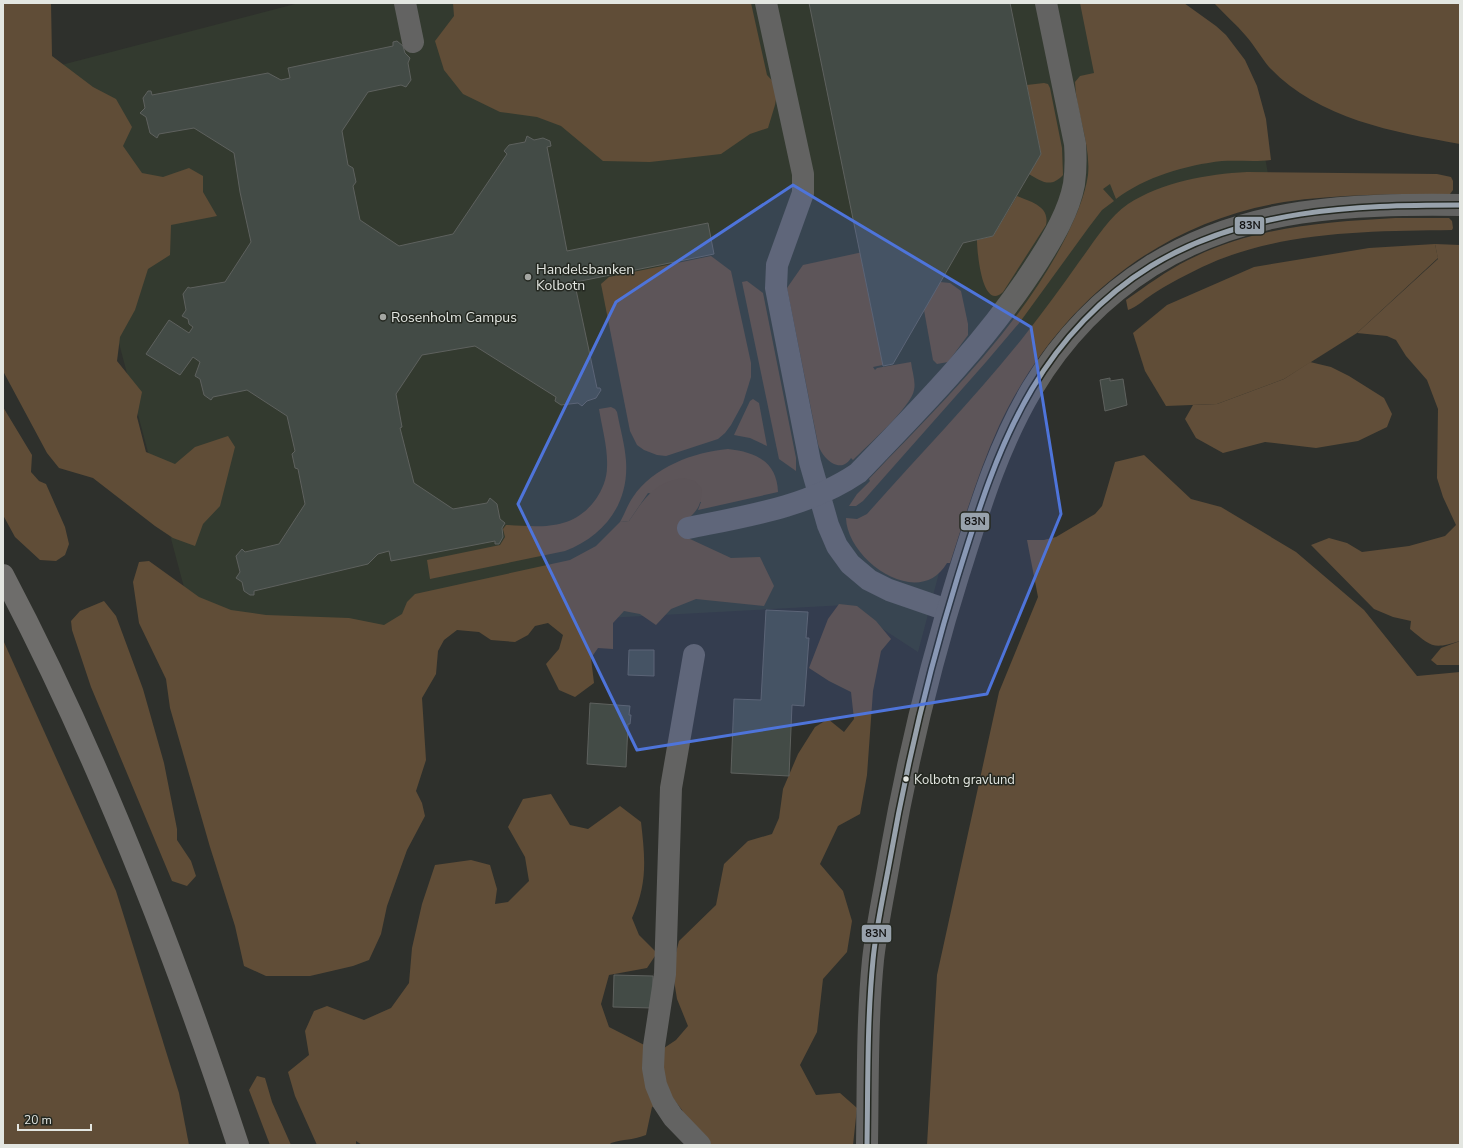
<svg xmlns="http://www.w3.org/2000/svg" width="1463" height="1148" font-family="'Nunito Sans',sans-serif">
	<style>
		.built { fill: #333a2f }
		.green { fill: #614e39 }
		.forest { fill: #604d37 }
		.building { fill: #434b46; stroke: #5e615e }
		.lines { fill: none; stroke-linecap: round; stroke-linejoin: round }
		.minor { stroke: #636362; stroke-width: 22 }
		.major { stroke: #6e6d6b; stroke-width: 22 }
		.bus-1-casing { stroke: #242821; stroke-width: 8 }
		.bus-1 { stroke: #98a2ac; stroke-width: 5 }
		.marked { fill: #4e74da; fill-opacity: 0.2; stroke: #4e74da; stroke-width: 3; stroke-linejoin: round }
		.poi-dot { fill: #a4a6a2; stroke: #242821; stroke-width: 1.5 }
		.bus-dot { fill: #e3e6e1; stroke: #242821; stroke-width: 1.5 }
		.labels { text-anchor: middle; stroke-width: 3; stroke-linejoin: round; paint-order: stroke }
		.bus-label { font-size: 13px; fill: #e3e6e1; stroke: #242821; text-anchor: start }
		.poi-label { font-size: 14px; fill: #e3e6e1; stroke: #242821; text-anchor: start }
		.line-badge { stroke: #242821; stroke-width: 1.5 }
		.pale-badge-label { font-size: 11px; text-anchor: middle; font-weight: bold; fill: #111 }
	</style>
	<rect width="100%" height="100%" fill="#2e302c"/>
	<path class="built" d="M 299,3 L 1171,3 L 1259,123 L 1268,174 L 1234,206 L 1113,268 L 1025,361 L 948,539 L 918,652 L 846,605 L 198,640 L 46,69 Z"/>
	<g class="green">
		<path d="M 1080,3 L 1184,3 L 1216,26 L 1226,35 L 1245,60 L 1257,86 L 1266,119 L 1271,160 C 1255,162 1238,160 1222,161 C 1186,165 1145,177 1116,199 L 1110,184 L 1103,189 L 1114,201 L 1102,210 L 1089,227 L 1020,322 L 986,362 L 863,501 L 856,506 L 849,506 L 857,494 L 870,481 L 869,479 C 940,404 1020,329 1067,235 C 1076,216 1085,196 1088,175 C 1091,144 1076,113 1075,82 L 1080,76 L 1094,73 Z"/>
		<path d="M 1044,83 L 1048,84 L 1050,88 L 1062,148 L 1063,175 C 1051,188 1042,182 1029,174 L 1041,154 L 1027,85 Z"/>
		<path d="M 1247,172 L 1437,174 L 1451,177 L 1453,181 L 1453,190 L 1450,194 C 1395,194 1338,194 1284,202 C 1154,223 1054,309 999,426 C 979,470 965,517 950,563 L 947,563 C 919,611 847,560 846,518 L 857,519 L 867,514 C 920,454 976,397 1025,335 C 1044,311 1062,286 1079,262 C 1094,242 1108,218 1128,204 C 1162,182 1207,174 1247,172 Z"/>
		<path d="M 1017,196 C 1031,202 1050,206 1046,225 L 1003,292 C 982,312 977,251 977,240 L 993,236 Z"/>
		<path d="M 1395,218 L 1449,218 L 1452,221 L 1453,228 L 1452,230 C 1374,231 1291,231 1218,260 C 1197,269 1175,280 1156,292 C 1147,297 1136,308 1128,310 L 1126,300 C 1146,286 1166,271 1188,260 C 1253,227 1324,222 1395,218 Z"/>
		<path d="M 969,229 L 892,363 L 873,367 L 875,370 L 877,368 L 911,362 C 912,371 916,382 914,390 C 912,406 866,447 853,460 L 851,458 C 841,475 822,459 818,444 L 787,288 L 803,265 Z"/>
		<path d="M 1435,244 L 1460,245 L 1460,641 C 1432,650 1431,646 1410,629 L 1411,621 L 1393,617 L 1374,609 L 1311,545 L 1329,538 L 1347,543 L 1362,552 L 1409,546 L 1445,536 L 1456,525 L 1443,497 L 1437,478 L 1438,409 L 1427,380 L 1406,356 L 1396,340 L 1387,336 L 1357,333 L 1438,259 Z"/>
		<path d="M 711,256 L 731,271 L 751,363 L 751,377 L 743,403 L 731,425 L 725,433 L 718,439 L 666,456 L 657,455 L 644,450 L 637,445 L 630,431 L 601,284 L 609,277 Z"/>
		<path d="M 747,281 L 763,293 L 796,458 L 796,471 L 779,459 L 742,282 Z"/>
		<path d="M 940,282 L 950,283 L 961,291 L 968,324 L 968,335 L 948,362 L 937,364 L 933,360 L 924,310 Z"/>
		<path d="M 1310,362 L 1331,367 L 1349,376 L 1384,398 L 1392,414 L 1387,427 L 1358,441 L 1316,448 L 1265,442 L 1223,453 L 1196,438 L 1185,419 L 1193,405 L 1217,404 L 1284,379 Z"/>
		<path d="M 753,399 L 759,403 L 767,446 L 750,438 L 734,435 L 750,401 Z"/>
		<path d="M 611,407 L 615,409 L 617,412 C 620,428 625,445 626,461 C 629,504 604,536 565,551 L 430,579 L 427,560 L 500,545 L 505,537 L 503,529 L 506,525 C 541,527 573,531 596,499 C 602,490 607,479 607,467 C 608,448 602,428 599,409 Z"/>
		<path d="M 728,449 C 755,452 777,461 778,492 L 698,510 L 701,502 L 648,493 L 629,521 L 620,522 C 625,513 628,504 633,497 C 653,467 694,452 728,449 Z"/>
		<path d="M 1144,455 L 1191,499 L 1221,507 L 1296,552 L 1364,610 L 1417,676 L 1460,672 L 1460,1145 L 927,1145 L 937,975 L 999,692 L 1038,597 L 1027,540 L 1044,540 L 1056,537 L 1095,514 L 1102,506 L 1115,462 Z"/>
	</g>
	<g class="forest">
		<path d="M 3,3 L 51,3 L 52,56 L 93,87 L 116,99 L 132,127 L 123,146 L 142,173 L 163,177 L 189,168 L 203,176 L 203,192 L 217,216 L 171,225 L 170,255 L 148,269 L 135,310 L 120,337 L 117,361 L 142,392 L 137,417 L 146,452 L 175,464 L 195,447 L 228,436 L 235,447 L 220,506 L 203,524 L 195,546 L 173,538 L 155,526 L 93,478 L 59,468 L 47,453 L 3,371 Z"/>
		<path d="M 453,3 L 751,3 L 767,75 L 778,87 L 775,105 L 768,128 L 750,134 L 721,154 L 650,162 L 603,161 L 561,126 L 537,117 L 500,112 L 463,94 L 444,70 L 435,41 L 454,16 Z"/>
		<path d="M 1214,3 L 1460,3 L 1460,144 C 1393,132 1318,119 1269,67 C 1261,57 1254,45 1246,36 C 1236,24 1224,14 1214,3 Z"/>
		<path d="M 1435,244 L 1438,258 L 1357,333 L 1284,379 L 1217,404 L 1166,406 L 1145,371 L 1133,333 L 1167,305 L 1254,267 L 1369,248 Z"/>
		<path d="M 3,407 L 32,455 L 31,472 L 39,481 L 46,484 L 65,527 L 69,544 L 65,555 L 56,561 L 40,560 L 15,537 L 3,515 Z"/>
		<path d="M 684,478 L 695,481 L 702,489 C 701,510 695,512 681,525 L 690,539 L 731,558 L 760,557 L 774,586 L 764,606 L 696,599 L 671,609 L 656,625 L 640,614 L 624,611 L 613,623 L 613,649 L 598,648 L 591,658 L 594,683 L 575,697 L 559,690 L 546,664 L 559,649 L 563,635 L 548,623 L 535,626 L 528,635 L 515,642 L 491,640 L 479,632 L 457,630 L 444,640 L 438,651 L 436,674 L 422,698 L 426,760 L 416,791 L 422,803 L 425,816 L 407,850 L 387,906 L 381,934 L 369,960 L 353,966 L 310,976 L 266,976 L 244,966 L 235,926 L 210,847 L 170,708 L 166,679 L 139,623 L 133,582 L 139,562 L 149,561 L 199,597 L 231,610 L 266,615 L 349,618 L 384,625 L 402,614 L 407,602 L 415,594 L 570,560 L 596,546 L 620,522 L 629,521 C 645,498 654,482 684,478 Z"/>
		<path d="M 104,601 L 116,616 L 143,689 L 164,763 L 177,829 L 177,840 L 191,861 L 196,876 L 187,886 L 172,881 L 91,687 L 72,630 L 71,621 L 80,611 Z"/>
		<path d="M 839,604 L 857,606 L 876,621 L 891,639 L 881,651 L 873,691 L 867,775 L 860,814 L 838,826 L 820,864 L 843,891 L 852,921 L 847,952 L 823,979 L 817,1032 L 800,1065 L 816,1095 L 840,1093 L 857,1108 L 853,1145 L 708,1145 L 687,1121 L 682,1110 L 672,1097 L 652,1107 L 646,1135 C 634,1140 623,1139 611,1143 L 609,1145 L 362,1145 L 356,1141 L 356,1145 L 317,1145 L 295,1096 L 288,1072 L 309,1055 L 305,1031 L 314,1011 L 327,1006 L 364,1020 L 391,1008 L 409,983 L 412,948 L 422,904 L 435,865 L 471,860 L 490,865 L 497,889 L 495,904 L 508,902 L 529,881 L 525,857 L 508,827 L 523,799 L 551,794 L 570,825 L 588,829 L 620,806 L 641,822 C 645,858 648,883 632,918 L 639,935 L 657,953 L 647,968 L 609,975 L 601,1004 L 609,1027 L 658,1052 L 676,1040 L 688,1026 L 677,999 L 672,968 L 679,941 L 716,905 L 724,864 L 748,841 L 772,834 L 779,818 L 783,789 L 798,754 L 815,727 L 828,719 L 844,732 L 854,719 L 851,692 L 829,681 L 809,668 L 828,619 Z"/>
		<path d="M 3,640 L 116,891 L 179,1093 L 189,1145 L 3,1145 Z"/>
		<path d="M 1460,641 L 1460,665 L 1437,665 L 1431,660 L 1441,648 Z"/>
		<path d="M 257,1076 L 265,1078 L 272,1102 L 291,1145 L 270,1145 L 249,1090 Z"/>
	</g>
	<g class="building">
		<path d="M 809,3 L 1010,3 L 1041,154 L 993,236 L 963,243 L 893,364 L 883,366 Z"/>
		<path d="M 397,41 L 403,46 L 405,53 L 410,58 L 408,63 L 411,80 L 406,87 L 401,85 L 368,92 L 342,131 L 348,165 L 353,168 L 356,182 L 353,186 L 360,220 L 399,246 L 453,234 L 507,154 L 504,151 L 509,145 L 525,142 L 527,136 L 534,140 L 543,138 L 550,141 L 551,146 L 547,147 L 567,251 L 708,223 L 714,254 L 571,283 L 575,285 L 597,388 L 600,388 L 601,390 L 596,398 L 587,401 L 582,406 L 578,403 L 561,405 L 555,401 L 556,397 L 475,346 L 422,355 L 396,394 L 402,427 L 400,428 L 414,483 L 453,509 L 487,503 L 490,498 L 497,504 L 500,519 L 505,523 L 502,528 L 503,537 L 499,544 L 495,544 L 495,541 L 391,561 L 389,551 L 378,554 L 368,564 L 254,591 L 254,595 L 250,595 L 244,591 L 242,582 L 236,578 L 240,572 L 236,556 L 242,549 L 245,552 L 279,544 L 305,504 L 298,469 L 295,468 L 292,454 L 295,451 L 287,416 L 247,390 L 213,397 L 211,400 L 204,395 L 200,379 L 195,376 L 200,362 L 193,357 L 180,375 L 146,354 L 169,320 L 189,333 L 193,327 L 189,324 L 188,319 L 182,316 L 186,310 L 183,294 L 188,287 L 190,288 L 225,282 L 251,242 L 240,192 L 234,153 L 194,128 L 159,134 L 157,138 L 150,133 L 146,117 L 140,113 L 145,108 L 143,98 L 148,91 L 151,91 L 152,95 L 268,73 L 281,80 L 290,78 L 288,68 L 393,46 L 393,42 Z"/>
		<path d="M 1110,378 L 1110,381 L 1123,379 L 1127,405 L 1105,411 L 1100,380 Z"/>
		<path d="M 766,610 L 808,612 L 806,638 L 809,638 L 804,706 L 792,705 L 789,776 L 731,773 L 734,699 L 761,700 Z"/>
		<path d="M 629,650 L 654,650 L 654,676 L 628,675 Z"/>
		<path d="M 590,703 L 630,706 L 629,715 L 631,715 L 630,724 L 628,724 L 626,767 L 587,764 Z"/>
		<path d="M 614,975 L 653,976 L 653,1008 L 613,1007 Z"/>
	</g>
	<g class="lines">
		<g class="minor">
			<path d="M 405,3 L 413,42"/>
			<path d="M 766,3 L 803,174 L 803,193 L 777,265 L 776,288 L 810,462 L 828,525 L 837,546 L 850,564 L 869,580 L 889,590 L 947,610"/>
			<path d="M 688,528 C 747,516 808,507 858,473 C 923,406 989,339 1039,260 C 1053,238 1069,211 1074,184 C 1076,170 1076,158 1075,144 L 1046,3"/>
			<path d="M 694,655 L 671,788 L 665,974 L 654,1046 L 653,1068 L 656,1085 L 663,1102 L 673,1117 L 700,1145"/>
			<path d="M 867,1145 C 868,1083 867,1021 873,960 C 877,924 885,888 891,852 C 908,757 930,665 959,573 C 979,510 998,446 1032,389 C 1062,339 1102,297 1151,266 C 1247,206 1351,204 1460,205"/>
		</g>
		<path class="major" d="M 3,575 C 99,757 174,950 238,1145"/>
		<g class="bus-1-casing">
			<path id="bus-1" d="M 867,1145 C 868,1083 867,1021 873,960 C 876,928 883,897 889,865 C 906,768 928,673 957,579 C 977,514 997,448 1032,389 C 1061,340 1102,296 1151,266 C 1245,209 1353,205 1460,205"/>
		</g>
		<use href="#bus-1" class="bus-1"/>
	</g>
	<path class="marked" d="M 793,185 L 1031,327 L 1061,514 L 987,694 L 637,750 L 518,504 L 616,302 Z"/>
	<g class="poi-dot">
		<circle cx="528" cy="277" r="4"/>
		<circle cx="383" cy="317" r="4"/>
	</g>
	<circle class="bus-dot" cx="906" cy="779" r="3.5"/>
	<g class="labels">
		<g class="bus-label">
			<text x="914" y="784">Kolbotn gravlund</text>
		</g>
		<g class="poi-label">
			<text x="536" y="274">Handelsbanken<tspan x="536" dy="16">Kolbotn</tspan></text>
			<text x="391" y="322">Rosenholm Campus</text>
		</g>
	</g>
	<g class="line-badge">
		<rect x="1234" y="216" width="31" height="19" rx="4" fill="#98a2ac"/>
		<rect x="960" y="512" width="30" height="19" rx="4" fill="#98a2ac"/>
		<rect x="861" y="924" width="31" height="19" rx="4" fill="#98a2ac"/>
	</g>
	<g class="pale-badge-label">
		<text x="1250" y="229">83N</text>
		<text x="975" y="525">83N</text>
		<text x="876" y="937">83N</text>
	</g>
	<rect width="1463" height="1148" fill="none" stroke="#e3e6e1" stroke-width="8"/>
	<path d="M18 1124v6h73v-6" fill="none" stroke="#e3e6e1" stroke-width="2"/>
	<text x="24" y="1124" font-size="12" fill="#e3e6e1" stroke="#242821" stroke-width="3" paint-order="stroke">20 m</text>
</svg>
